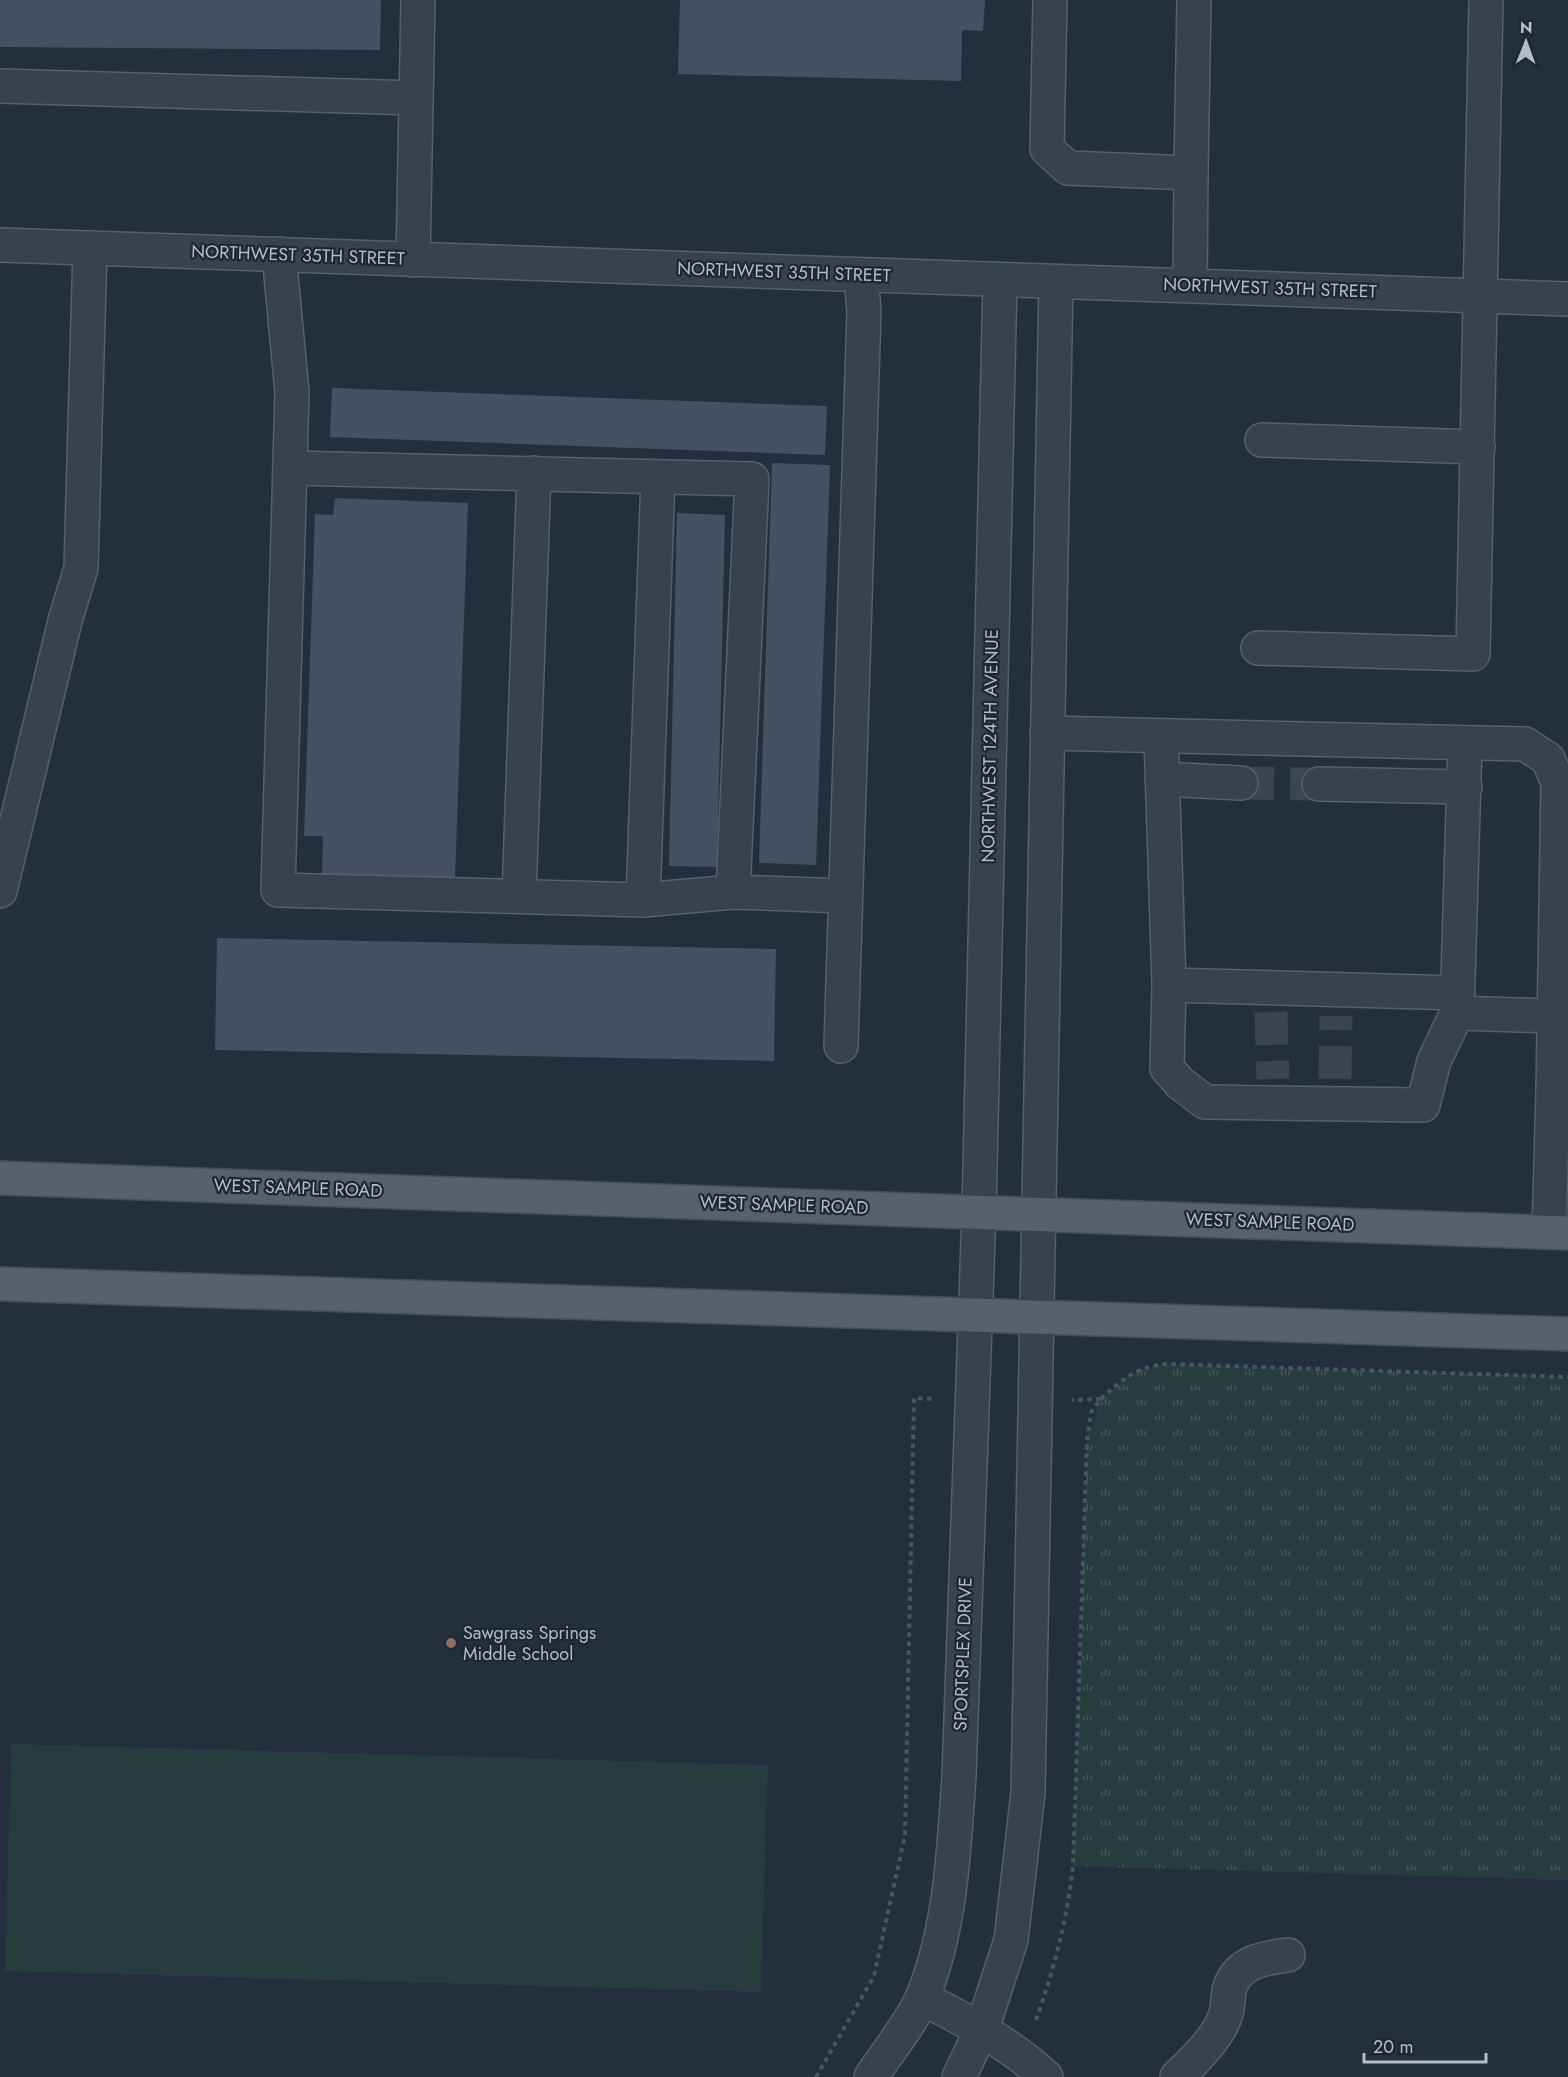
<svg xmlns="http://www.w3.org/2000/svg" width="1568" height="2077" font-family="Jost,sans-serif">
	<style>
		.grass { fill: url(#grass-tufts) }
		.garden { fill: #263c3f }
		.building { fill: #455162 }
		.lines { fill: none; stroke-linecap: round; stroke-linejoin: round }
		.minor-tunnel { stroke: #3a4453; stroke-width: 33; stroke-dasharray: 33 16; stroke-linecap: butt }
		.minor-casing { stroke: #565f6c; stroke-width: 36 }
		.major-casing { stroke: #414a57; stroke-width: 36 }
		.path { stroke: #44595c; stroke-width: 4; stroke-dasharray: 4.5 4.5; stroke-linecap: butt }
		.minor { stroke: #38414e; stroke-width: 33 }
		.major { stroke: #56606e; stroke-width: 33 }
		.education-dot { fill: #8d6e63; stroke: #1d2633; stroke-width: 2 }
		.labels { text-anchor: middle; stroke-width: 4.5; stroke-linejoin: round; paint-order: stroke }
		.street-label { font-size: 18px; fill: #b4bcc9; stroke: #1d2633 }
		.poi-label { font-size: 18px; fill: #b4bcc9; stroke: #1d2633; text-anchor: start }
	</style>
	<defs>
		<pattern id="grass-tufts" width="24" height="20" patternUnits="userSpaceOnUse" patternTransform="scale(1.5)"><rect width="24" height="20" fill="#263c3f"/><path d="M3 7l-1-3M5 7V3M7 7l1-3M15 17l-1-3M17 17v-4M19 17l1-3" fill="none" stroke="#435659"/></pattern>
	</defs>
	<rect width="100%" height="100%" fill="#242f3e"/>
	<path class="grass" d="M 1166,1364 L 1568,1377 L 1568,1880 L 1073,1866 L 1087,1439 L 1101,1399 L 1134,1372 Z"/>
	<path class="garden" d="M 11,1744 L 768,1765 L 761,1992 L 5,1971 Z"/>
	<g class="building">
		<path d="M 0,0 L 381,0 L 380,50 L 0,47 Z"/>
		<path d="M 680,0 L 985,0 L 983,31 L 962,30 L 961,81 L 678,74 Z"/>
		<path d="M 332,388 L 827,406 L 825,455 L 330,437 Z"/>
		<path d="M 772,463 L 830,465 L 816,865 L 759,863 Z"/>
		<path d="M 335,498 L 468,503 L 455,879 L 322,874 L 323,836 L 304,836 L 315,514 L 333,515 Z"/>
		<path d="M 677,513 L 725,515 L 717,867 L 669,866 Z"/>
		<path d="M 217,938 L 776,949 L 774,1061 L 215,1050 Z"/>
	</g>
	<g class="lines">
		<g class="minor-tunnel">
			<path d="M 1241,783 L 1319,784"/>
			<path d="M 1271,1012 L 1273,1079"/>
			<path d="M 1335,1079 L 1336,1016"/>
		</g>
		<g class="minor-casing">
			<g id="minor">
				<path d="M 1050,0 L 1047,149 L 1068,168 L 1191,173 L 1190,285"/>
				<path d="M 0,86 L 416,98"/>
				<path d="M 1191,173 L 1194,0"/>
				<path d="M 0,245 L 1568,299"/>
				<path d="M 279,254 L 292,392 L 278,890 L 643,900 L 733,892 L 845,896"/>
				<path d="M 413,260 L 418,0"/>
				<path d="M 1262,440 L 1478,447"/>
				<path d="M 290,468 L 752,479 L 733,892"/>
				<path d="M 1258,648 L 1473,654 L 1486,0"/>
				<path d="M 1047,733 L 1525,744 L 1548,759 L 1558,783 L 1553,1092"/>
				<path d="M 1161,736 L 1169,985 L 1167,1068 L 1180,1083 L 1205,1102 L 1423,1105 L 1434,1061 L 1457,1013 L 1465,743"/>
				<path d="M 1162,779 L 1241,783"/>
				<path d="M 1319,784 L 1465,787"/>
				<path d="M 0,891 L 65,621 L 81,568 L 90,248"/>
				<path d="M 519,896 L 534,473"/>
				<path d="M 643,900 L 658,477"/>
				<path d="M 1169,985 L 1458,993"/>
				<path d="M 1457,1013 L 1554,1016"/>
				<path d="M 841,1046 L 864,311 L 861,275"/>
				<path d="M 1549,1232 L 1553,1092 L 1568,1092"/>
				<path d="M 922,1998 C 967,2021 1009,2043 1046,2077"/>
				<path d="M 871,2077 C 886,2054 913,2021 923,1996 C 951,1927 954,1849 959,1776 L 979,1212 L 1000,280"/>
				<path d="M 959,2077 L 982,2029 L 1011,1940 L 1028,1793 L 1056,282"/>
				<path d="M 1177,2077 C 1192,2063 1217,2038 1224,2019 C 1229,2009 1227,1997 1230,1987 C 1239,1961 1265,1958 1288,1955"/>
			</g>
		</g>
		<g class="major-casing">
			<g id="major">
				<path d="M 0,1178 L 1568,1233"/>
				<path d="M 0,1284 L 1568,1334"/>
			</g>
		</g>
		<g class="path">
			<path d="M 1101,1399 C 1121,1380 1138,1366 1166,1364 L 1568,1377"/>
			<path d="M 1036,2020 C 1054,1970 1067,1919 1073,1866 L 1087,1439 L 1091,1412 L 1101,1399 L 1072,1400"/>
			<path d="M 816,2077 L 874,1976 L 905,1835 L 914,1398 L 935,1399"/>
		</g>
		<use href="#minor" class="minor"/>
		<use href="#major" class="major"/>
	</g>
	<circle class="education-dot" cx="451" cy="1643" r="6"/>
	<g class="labels">
		<g class="street-label">
			<text transform="translate(298 255) rotate(2)" y="6">NORTHWEST 35TH STREET</text>
			<text transform="translate(784 272) rotate(2)" y="6">NORTHWEST 35TH STREET</text>
			<text transform="translate(1270 288) rotate(2)" y="6">NORTHWEST 35TH STREET</text>
			<text transform="translate(990 746) rotate(-89)" y="6">NORTHWEST 124TH AVENUE</text>
			<text transform="translate(298 1188) rotate(2)" y="6">WEST SAMPLE ROAD</text>
			<text transform="translate(784 1205) rotate(2)" y="6">WEST SAMPLE ROAD</text>
			<text transform="translate(1270 1222) rotate(2)" y="6">WEST SAMPLE ROAD</text>
			<text transform="translate(963 1654) rotate(-88)" y="6">SPORTSPLEX DRIVE</text>
		</g>
		<g class="poi-label">
			<text x="463" y="1639">Sawgrass Springs<tspan x="463" dy="21">Middle School</tspan></text>
		</g>
	</g>
	<g transform="translate(1526 42) rotate(1)" stroke="#1d2633" stroke-width="4.5" paint-order="stroke">
	<path d="M0-4.5L10 22L0 15L-10 22Z" fill="#b4bcc9"/>
	<text y="-9" font-size="16" font-weight="bold" text-anchor="middle" fill="#b4bcc9">N</text>
	</g>
	<path d="M1364 2053v9h122v-9" fill="none" stroke="#b4bcc9" stroke-width="3"/>
	<text x="1373" y="2053" font-size="18" fill="#b4bcc9" stroke="#1d2633" stroke-width="4.5" paint-order="stroke">20 m</text>
</svg>
